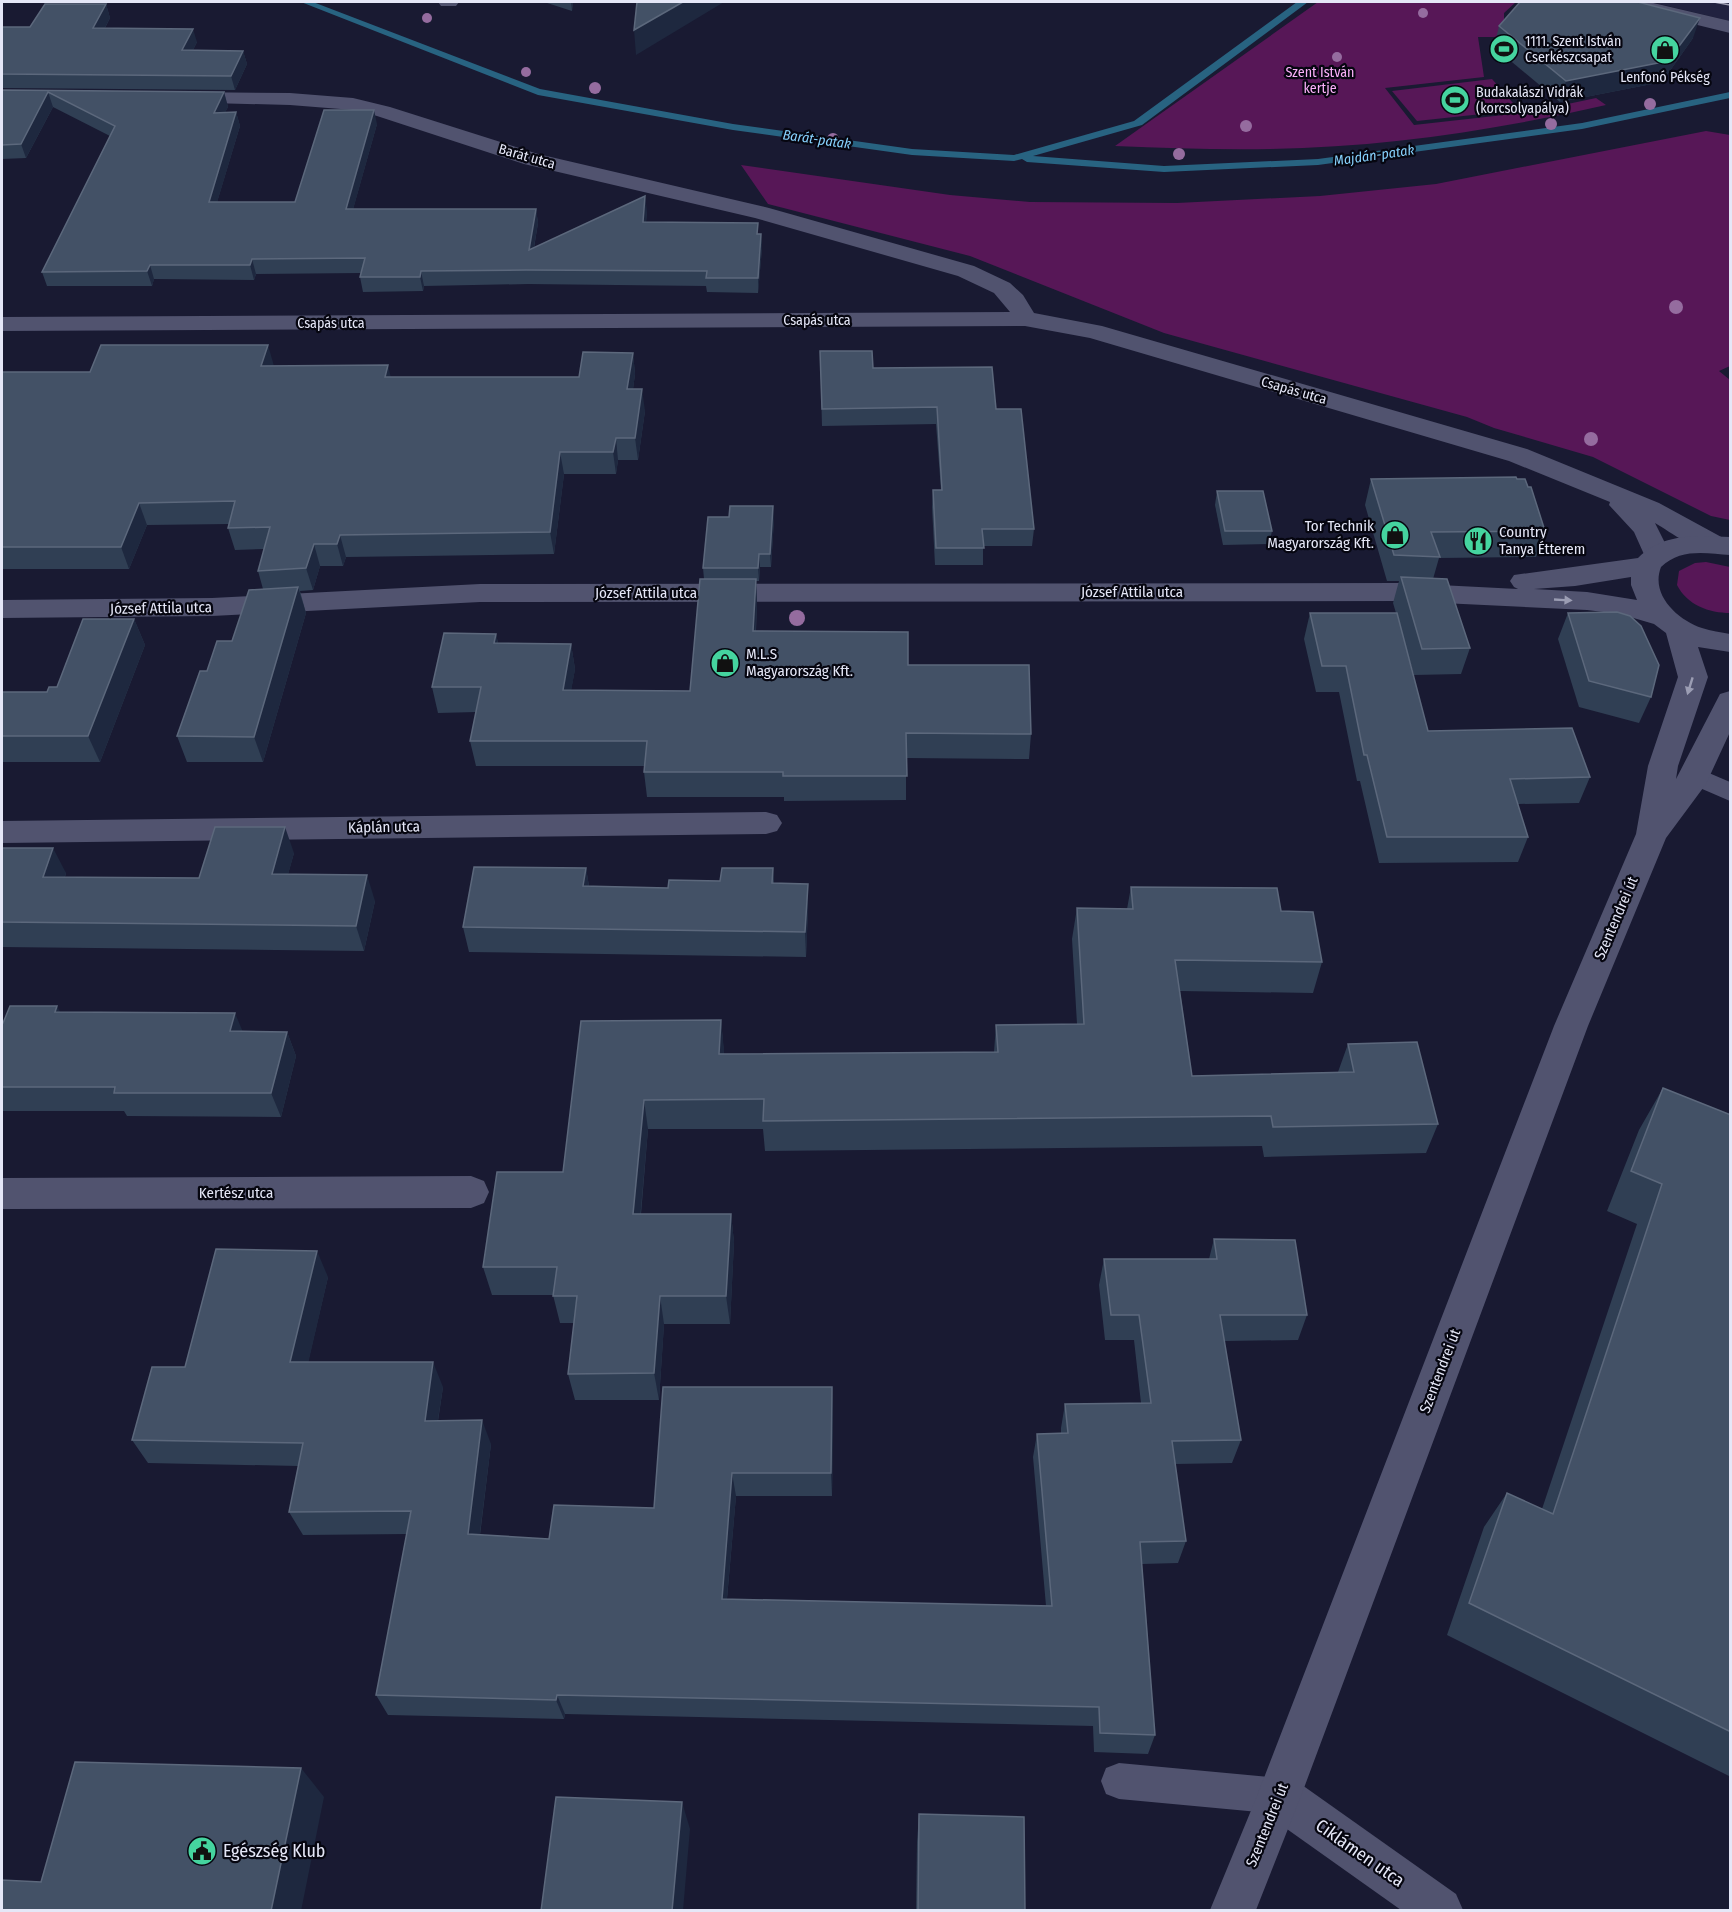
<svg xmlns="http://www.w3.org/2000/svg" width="1732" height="1912" font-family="'Fira Sans Condensed',sans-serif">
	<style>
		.built { fill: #212240 }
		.green { fill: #571757 }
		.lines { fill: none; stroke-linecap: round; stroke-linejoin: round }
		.stream { fill: #286381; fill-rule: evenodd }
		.service { fill: #51536f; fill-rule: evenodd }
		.minor { fill: #51536f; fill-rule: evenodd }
		.secondary { fill: #51536f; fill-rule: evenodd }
		.tram { stroke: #a3a4b7; stroke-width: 1.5 }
		.tree { fill: #956c9f }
		.wall { fill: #303f54 }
		.shaded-wall { fill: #1e283f }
		.building { fill: #435166; stroke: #5c687c; stroke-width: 1.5 }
		.oneway { fill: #9b9db3 }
		.labels { text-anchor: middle; stroke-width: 4.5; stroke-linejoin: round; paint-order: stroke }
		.far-poi-label { font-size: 14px; fill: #e5e7f7; stroke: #060610; text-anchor: start }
		.far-park-label { font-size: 14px; fill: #fbb0f9; stroke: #060610 }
		.far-water-label { font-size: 14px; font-style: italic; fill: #87d2fd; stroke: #060610 }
		.far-street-label { font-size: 14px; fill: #e5e7f7; stroke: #060610 }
		.poi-label { font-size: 15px; fill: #e5e7f7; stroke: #060610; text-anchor: start }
		.street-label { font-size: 15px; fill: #e5e7f7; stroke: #060610 }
		.near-poi-label { font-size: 18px; fill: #e5e7f7; stroke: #060610; text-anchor: start }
		.near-street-label { font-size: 18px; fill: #e5e7f7; stroke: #060610 }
	</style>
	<rect width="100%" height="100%" fill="#191a32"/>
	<path class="built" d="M 1651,2 L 1730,2 L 1730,21 Z"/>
	<g class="green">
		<path d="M 1318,2 L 1516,2 L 1504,13 L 1504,37 L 1478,37 L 1484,77 L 1385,88 L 1414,125 L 1530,112 L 1596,98 L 1606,105 C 1497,130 1384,147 1271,149 C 1219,150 1167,148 1115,146 Z"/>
		<path d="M 1492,79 L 1519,110 L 1417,121 L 1392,91 Z"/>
		<path d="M 1706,131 L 1730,135 L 1730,366 L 1719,371 L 1730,380 L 1730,520 L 1711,516 L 1593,457 L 1494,428 L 1467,417 L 1164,333 L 970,256 L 768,204 L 741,165 L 950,195 L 1030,202 L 1177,203 L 1320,196 L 1436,184 Z"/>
		<path d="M 1706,562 L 1730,567 L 1730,613 C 1709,613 1687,605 1677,585 L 1679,571 L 1695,563 Z"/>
	</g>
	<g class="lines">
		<path class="stream" d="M 301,2 L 313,2 L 540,89 L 733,124 L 912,149 L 1014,155 L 1134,121 L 1297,2 L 1308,2 L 1142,125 L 1033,156 L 1164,166 L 1318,159 L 1582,123 L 1730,92 L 1730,98 L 1582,129 L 1318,165 L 1164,172 L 1027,162 L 1022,159 L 1014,161 L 912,155 L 733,130 L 538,95 Z"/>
		<g class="service">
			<path d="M 1695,767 L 1730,782 L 1730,801 L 1686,782 L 1683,776 L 1686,770 Z"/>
			<path d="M 1119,1763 L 1279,1778 L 1292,1783 L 1297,1796 L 1292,1809 L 1279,1814 L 1119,1799 L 1106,1794 L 1101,1781 L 1106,1768 Z"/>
		</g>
		<g class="minor">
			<path d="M 438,2 L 459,2 L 456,6 L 441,6 Z"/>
			<path d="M 1617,2 L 1649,2 L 1730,21 L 1730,33 L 1620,6 Z"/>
			<path d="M 180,92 L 290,93 L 353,98 L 390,107 L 538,154 L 769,208 L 974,266 L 1010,283 L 1023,295 L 1034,313 L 1102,326 L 1527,449 L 1659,503 L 1725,539 L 1729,545 L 1725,551 C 1702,557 1674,534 1655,523 L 1671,555 L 1667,561 L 1657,564 L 1647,561 L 1634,532 L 1609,505 L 1610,502 L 1509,461 L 1090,338 L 1025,326 L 2,331 L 2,317 L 1010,312 L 994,293 L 958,276 L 755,218 L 524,164 L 377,116 L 353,110 L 290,105 L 173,102 L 170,98 L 173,94 Z"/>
			<path d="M 766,812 L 777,815 L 782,823 L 777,831 L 766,834 L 2,843 L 2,821 Z"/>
			<path d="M 471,1176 L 484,1181 L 489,1192 L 484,1203 L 471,1208 L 2,1209 L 2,1178 Z"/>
			<path d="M 1279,1774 L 1295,1780 L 1456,1894 L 1463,1910 L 1401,1910 L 1263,1812 L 1257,1796 L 1263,1780 Z"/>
		</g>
		<path class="secondary" d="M 1703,536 L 1730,537 L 1730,555 C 1706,553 1680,548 1661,567 C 1650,595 1678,620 1702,628 C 1711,631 1721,632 1730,634 L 1730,652 L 1698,647 L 1708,677 L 1678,766 L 1676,779 L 1720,694 L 1730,691 L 1730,732 L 1706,784 L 1666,838 L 1588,1026 L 1301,1796 L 1256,1910 L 1210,1910 L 1257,1796 L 1554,1026 L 1636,834 L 1648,766 L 1678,677 L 1666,633 L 1654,624 L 1620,614 L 1587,610 L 1400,601 L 480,602 L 212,616 L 2,618 L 2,600 L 212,598 L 480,584 L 1400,583 L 1518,589 L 1514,587 L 1510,581 L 1514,575 L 1638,558 C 1656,540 1678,536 1703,536 ZM 1631,577 L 1631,585 L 1637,600 L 1587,592 L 1534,589 L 1575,586 Z"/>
		<path class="tram" d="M 1714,2 L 1730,5"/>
	</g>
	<g class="tree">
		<circle cx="1423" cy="13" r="5"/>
		<circle cx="427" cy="18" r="5"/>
		<circle cx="1337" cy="57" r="5"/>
		<circle cx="526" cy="72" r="5"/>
		<circle cx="595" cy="88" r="6"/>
		<circle cx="1650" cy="104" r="6"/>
		<circle cx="1551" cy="124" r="6"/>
		<circle cx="1246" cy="126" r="6"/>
		<circle cx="833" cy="139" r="6"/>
		<circle cx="1179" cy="154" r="6"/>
		<circle cx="1676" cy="307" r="7"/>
		<circle cx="1591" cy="439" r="7"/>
		<circle cx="797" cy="618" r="8"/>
	</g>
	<g class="wall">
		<path d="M 544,2 L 573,2 L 572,11 Z"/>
		<path d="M 106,4 L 110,18 L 105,28 L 197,42 L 193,50 L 243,51 L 247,64 L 235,90 L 2,88 L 2,27 L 30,27 Z"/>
		<path d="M 1499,26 L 1693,38 L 1662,82 L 1560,102 L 1494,47 Z"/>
		<path d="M 2,90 L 224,92 L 228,107 L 225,112 L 236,112 L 240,126 L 217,202 L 295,202 L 377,124 L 353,209 L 536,209 L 538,223 L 534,248 L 647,211 L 646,222 L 761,234 L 762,248 L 758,293 L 707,292 L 706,286 L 528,284 L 424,286 L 423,291 L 363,292 L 360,277 L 361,273 L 256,274 L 254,280 L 154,279 L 152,286 L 47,286 L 42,272 L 110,136 L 53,107 L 26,158 L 2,159 Z"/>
		<path d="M 820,351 L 873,368 L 996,409 L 1034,529 L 1032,546 L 983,546 L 983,565 L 935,565 L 932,507 L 933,490 L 941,490 L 936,424 L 822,426 Z"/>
		<path d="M 633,353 L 635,374 L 633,389 L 645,411 L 638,460 L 618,460 L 616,474 L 564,474 L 554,554 L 346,557 L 343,566 L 320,566 L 313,590 L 300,591 L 306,613 L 263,762 L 187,762 L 177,736 L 207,671 L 232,641 L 263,589 L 258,571 L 264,549 L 235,550 L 228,528 L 229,524 L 147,525 L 129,569 L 2,569 L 2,372 L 90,372 L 274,366 L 390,377 L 579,377 Z"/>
		<path d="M 1371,479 L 1545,531 L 1536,557 L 1439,558 L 1433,579 L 1470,648 L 1461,674 L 1414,675 L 1404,641 L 1428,731 L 1590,777 L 1579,803 L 1518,804 L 1528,837 L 1518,862 L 1379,863 L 1360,781 L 1357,781 L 1339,692 L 1316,692 L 1304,639 L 1310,613 L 1396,613 L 1393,603 L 1399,581 L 1387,581 L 1365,505 Z"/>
		<path d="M 1217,491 L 1272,531 L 1269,544 L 1223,545 L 1215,505 Z"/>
		<path d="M 774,519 L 771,567 L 760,567 L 759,581 L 756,581 L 757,604 L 756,631 L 908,665 L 1031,734 L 1029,759 L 906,758 L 906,800 L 784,801 L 784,797 L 647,797 L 644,772 L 645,766 L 476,766 L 470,741 L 476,712 L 438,713 L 432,687 L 496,634 L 498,643 L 571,644 L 575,669 L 571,690 L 690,691 L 704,579 L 703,568 Z"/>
		<path d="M 1568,613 L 1651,697 L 1639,723 L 1579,707 L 1558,639 Z"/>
		<path d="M 134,619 L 145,645 L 100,762 L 2,762 L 2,692 L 47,692 L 57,687 Z"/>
		<path d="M 2,848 L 66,873 L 65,877 L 199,878 L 294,853 L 288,874 L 375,901 L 364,951 L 2,947 Z"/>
		<path d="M 586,868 L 589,886 L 668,888 L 720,881 L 773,868 L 774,883 L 808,909 L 806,957 L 469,952 L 463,927 Z"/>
		<path d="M 1131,887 L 1281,911 L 1322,962 L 1313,993 L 1180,991 L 1192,1076 L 1338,1072 L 1348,1044 L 1438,1124 L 1426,1153 L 1264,1157 L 1262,1146 L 765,1151 L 763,1129 L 648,1129 L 641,1214 L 731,1214 L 734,1242 L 730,1324 L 664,1324 L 659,1400 L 575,1400 L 568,1374 L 574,1323 L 560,1323 L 553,1295 L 492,1295 L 483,1267 L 563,1172 L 721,1020 L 724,1054 L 994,1052 L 996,1025 L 1077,1024 L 1072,939 L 1077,908 L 1127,909 Z"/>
		<path d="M 61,1012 L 243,1031 L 287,1032 L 296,1056 L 281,1117 L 127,1116 L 124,1111 L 2,1111 L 2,1023 Z"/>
		<path d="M 1663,1088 L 1731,1115 L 1731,1777 L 1447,1635 L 1484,1527 L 1507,1493 L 1542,1509 L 1637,1224 L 1607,1211 L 1639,1130 Z"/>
		<path d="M 1214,1239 L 1307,1315 L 1298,1340 L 1224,1341 L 1241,1440 L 1232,1463 L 1175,1464 L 1186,1541 L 1178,1563 L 1142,1564 L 1155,1735 L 1148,1754 L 1094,1752 L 1093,1726 L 565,1714 L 564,1719 L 388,1715 L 376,1695 L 407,1534 L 303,1535 L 289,1512 L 298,1466 L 148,1463 L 132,1440 L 185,1367 L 328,1277 L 308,1362 L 443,1387 L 438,1421 L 491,1444 L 480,1535 L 549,1539 L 654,1508 L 832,1387 L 833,1411 L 832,1496 L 736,1496 L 727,1599 L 1046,1606 L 1033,1457 L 1037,1434 L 1061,1433 L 1061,1428 L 1065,1404 L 1141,1403 L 1134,1340 L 1105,1340 L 1099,1285 L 1104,1259 L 1209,1259 Z"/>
		<path d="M 919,1814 L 1025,1911 L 916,1911 L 917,1842 Z"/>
	</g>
	<g class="shaded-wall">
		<path d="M 571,2 L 573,2 L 572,11 Z"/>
		<path d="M 683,2 L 724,2 L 636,55 L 634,30 Z"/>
		<path d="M 106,4 L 110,18 L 98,41 L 93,28 Z"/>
		<path d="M 1700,18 L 1693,38 L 1662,82 L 1560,102 L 1566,81 Z"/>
		<path d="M 193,29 L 197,42 L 186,64 L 182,50 Z"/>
		<path d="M 243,51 L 247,64 L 235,90 L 231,76 Z"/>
		<path d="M 48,92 L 53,107 L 26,158 L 21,144 Z"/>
		<path d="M 224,92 L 228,107 L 218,127 L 214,113 Z"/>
		<path d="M 374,110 L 377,124 L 349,224 L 346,209 Z"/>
		<path d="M 236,112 L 240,126 L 213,216 L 209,202 Z"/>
		<path d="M 645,196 L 647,211 L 645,237 L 643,222 Z"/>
		<path d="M 536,209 L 538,223 L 531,264 L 529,250 Z"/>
		<path d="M 761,234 L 762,248 L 758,293 L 758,278 Z"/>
		<path d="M 252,259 L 256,274 L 254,280 L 250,265 Z"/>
		<path d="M 150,265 L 154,279 L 152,286 L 147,271 Z"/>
		<path d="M 421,271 L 424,286 L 423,291 L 420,277 Z"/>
		<path d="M 268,345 L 274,366 L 261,366 Z"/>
		<path d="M 633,353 L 635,374 L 630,411 L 627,389 Z"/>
		<path d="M 388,365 L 393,387 L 385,377 Z"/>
		<path d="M 642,389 L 645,411 L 638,460 L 635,438 Z"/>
		<path d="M 616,438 L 618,460 L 616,474 L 613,452 Z"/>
		<path d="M 560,452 L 564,474 L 554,554 L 550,532 Z"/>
		<path d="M 139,503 L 147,525 L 129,569 L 121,547 Z"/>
		<path d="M 773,506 L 774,519 L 771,567 L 770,554 Z"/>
		<path d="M 340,535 L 346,557 L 343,566 L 337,544 Z"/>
		<path d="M 314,544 L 320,566 L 313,590 L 306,568 Z"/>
		<path d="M 759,554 L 760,567 L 759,581 L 758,568 Z"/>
		<path d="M 756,579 L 757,604 L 754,656 L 753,631 Z"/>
		<path d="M 298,587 L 306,613 L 263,762 L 254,737 Z"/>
		<path d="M 134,619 L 145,645 L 100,762 L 88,736 Z"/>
		<path d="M 496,634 L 501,659 L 494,643 Z"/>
		<path d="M 571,644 L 575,669 L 567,715 L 563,690 Z"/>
		<path d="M 285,827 L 294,853 L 281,900 L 272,874 Z"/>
		<path d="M 53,848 L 66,873 L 56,902 L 43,877 Z"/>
		<path d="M 586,868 L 590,893 L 583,886 Z"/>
		<path d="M 367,875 L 375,901 L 364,951 L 356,926 Z"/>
		<path d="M 808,884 L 808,909 L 806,957 L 805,932 Z"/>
		<path d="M 57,1006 L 70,1030 L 55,1012 Z"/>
		<path d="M 235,1013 L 245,1037 L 230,1031 Z"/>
		<path d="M 721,1020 L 724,1050 L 722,1085 L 719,1054 Z"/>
		<path d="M 287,1032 L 296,1056 L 281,1117 L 271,1093 Z"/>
		<path d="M 644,1100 L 648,1129 L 638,1242 L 633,1214 Z"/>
		<path d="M 731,1214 L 734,1242 L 730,1324 L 726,1296 Z"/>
		<path d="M 317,1251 L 328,1277 L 303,1386 L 290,1362 Z"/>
		<path d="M 660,1296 L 664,1324 L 659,1400 L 654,1373 Z"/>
		<path d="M 433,1362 L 443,1387 L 434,1445 L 425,1421 Z"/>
		<path d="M 832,1387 L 833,1411 L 832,1496 L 831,1473 Z"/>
		<path d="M 482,1420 L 491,1444 L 477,1557 L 468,1534 Z"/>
		<path d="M 732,1473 L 736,1496 L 725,1620 L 722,1599 Z"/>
		<path d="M 557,1695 L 565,1714 L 564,1719 L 556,1700 Z"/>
		<path d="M 301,1768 L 324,1797 L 301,1911 L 271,1911 Z"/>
		<path d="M 682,1802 L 690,1829 L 683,1911 L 672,1911 Z"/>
	</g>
	<g class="building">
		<path d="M 637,2 L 683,2 L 634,30 Z"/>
		<path d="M 1520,2 L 1638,2 L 1700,18 L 1668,61 L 1566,81 L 1499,26 Z"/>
		<path d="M 45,4 L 106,4 L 93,28 L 193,29 L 182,50 L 243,51 L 231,76 L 2,74 L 2,27 L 30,27 Z"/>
		<path d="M 2,90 L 224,92 L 214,113 L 236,112 L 209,202 L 295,202 L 324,110 L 374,110 L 346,209 L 536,209 L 529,250 L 645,196 L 643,222 L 758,223 L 757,234 L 761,234 L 758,278 L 706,278 L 707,271 L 526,270 L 421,271 L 420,277 L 360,277 L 365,258 L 252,259 L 250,265 L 150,265 L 147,271 L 42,272 L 115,126 L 48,92 L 21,144 L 2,145 Z"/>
		<path d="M 101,345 L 268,345 L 261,366 L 388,365 L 385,377 L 579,377 L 583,352 L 633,353 L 627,389 L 642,389 L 635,438 L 616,438 L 613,452 L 560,452 L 550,532 L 340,535 L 337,544 L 314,544 L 306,568 L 258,571 L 270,527 L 228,528 L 235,501 L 139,503 L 121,547 L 2,547 L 2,372 L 90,372 Z"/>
		<path d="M 820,351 L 872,351 L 873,368 L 992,367 L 996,409 L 1021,409 L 1034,529 L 982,529 L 984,548 L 936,548 L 933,490 L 942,490 L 937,407 L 822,409 Z"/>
		<path d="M 1516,477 L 1517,479 L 1525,479 L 1528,487 L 1531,487 L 1545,531 L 1431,532 L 1440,557 L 1394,555 L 1371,479 Z"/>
		<path d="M 1217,491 L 1263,491 L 1272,531 L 1225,531 Z"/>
		<path d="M 730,506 L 773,506 L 770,554 L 759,554 L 758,568 L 703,568 L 708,517 L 729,517 Z"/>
		<path d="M 1401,577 L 1447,579 L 1470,648 L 1422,649 Z"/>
		<path d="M 700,579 L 756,579 L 753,631 L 908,632 L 908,665 L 1029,665 L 1031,734 L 906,733 L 907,776 L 783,776 L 783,772 L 644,772 L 647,741 L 470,741 L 481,687 L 432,687 L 444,633 L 496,634 L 494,643 L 571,644 L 563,690 L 690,691 Z"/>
		<path d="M 298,587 L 254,737 L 177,736 L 200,671 L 207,671 L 217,641 L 232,641 L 249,590 Z"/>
		<path d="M 1617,612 L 1630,616 L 1641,626 L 1659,665 L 1651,697 L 1589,681 L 1568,613 Z"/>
		<path d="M 1310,613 L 1397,613 L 1428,731 L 1572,728 L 1590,777 L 1510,779 L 1528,837 L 1387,837 L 1367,755 L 1364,755 L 1346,666 L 1322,666 Z"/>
		<path d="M 83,619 L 134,619 L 88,736 L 2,736 L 2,692 L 47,692 L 49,687 L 57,687 Z"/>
		<path d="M 215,827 L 285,827 L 272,874 L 367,875 L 356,926 L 2,922 L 2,848 L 53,848 L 43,877 L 199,878 Z"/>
		<path d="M 474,867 L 586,868 L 583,886 L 668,888 L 669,880 L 720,881 L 722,868 L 773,868 L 772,883 L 808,884 L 805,932 L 463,927 Z"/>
		<path d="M 1131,887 L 1277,888 L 1281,911 L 1313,912 L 1322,962 L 1175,960 L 1192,1076 L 1354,1072 L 1348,1044 L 1417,1042 L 1438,1124 L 1273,1127 L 1271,1116 L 763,1121 L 764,1099 L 644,1100 L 633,1214 L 731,1214 L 726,1296 L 660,1296 L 654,1373 L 568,1374 L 577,1296 L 553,1296 L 557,1267 L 483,1267 L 497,1172 L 563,1172 L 581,1021 L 721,1020 L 719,1054 L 998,1052 L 996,1025 L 1084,1024 L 1077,908 L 1133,909 Z"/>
		<path d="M 10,1006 L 57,1006 L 55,1012 L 235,1013 L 230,1031 L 287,1032 L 271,1093 L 114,1093 L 115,1087 L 2,1087 L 2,1023 L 3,1023 Z"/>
		<path d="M 1663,1088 L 1731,1115 L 1731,1732 L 1469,1603 L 1507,1493 L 1553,1514 L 1662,1184 L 1631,1171 Z"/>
		<path d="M 1214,1239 L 1295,1240 L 1307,1315 L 1220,1315 L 1241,1440 L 1172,1441 L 1186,1541 L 1140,1542 L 1155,1735 L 1100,1733 L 1099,1707 L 557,1695 L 556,1700 L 376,1695 L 411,1511 L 289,1512 L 303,1443 L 132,1440 L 152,1367 L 185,1367 L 216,1249 L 317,1251 L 290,1362 L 433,1362 L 425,1421 L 482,1420 L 468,1534 L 549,1539 L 554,1505 L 654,1508 L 663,1387 L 832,1387 L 831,1473 L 732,1473 L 722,1599 L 1052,1606 L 1037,1434 L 1068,1433 L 1065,1404 L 1151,1403 L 1139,1315 L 1111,1315 L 1104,1259 L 1217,1259 Z"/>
		<path d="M 75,1762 L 301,1768 L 271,1911 L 2,1911 L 2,1880 L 41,1882 Z"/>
		<path d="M 556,1797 L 682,1802 L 672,1911 L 541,1911 Z"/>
		<path d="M 919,1814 L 1024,1817 L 1025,1911 L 918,1911 Z"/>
	</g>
	<defs><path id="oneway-solid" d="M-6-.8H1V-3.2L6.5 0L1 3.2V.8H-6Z" transform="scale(1.5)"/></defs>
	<g class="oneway">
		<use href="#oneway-solid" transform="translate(1563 600) rotate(3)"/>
		<use href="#oneway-solid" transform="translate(1690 686) rotate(107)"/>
	</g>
	<defs>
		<g id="stadium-disc" transform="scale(1.5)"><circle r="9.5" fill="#45d49f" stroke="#060610"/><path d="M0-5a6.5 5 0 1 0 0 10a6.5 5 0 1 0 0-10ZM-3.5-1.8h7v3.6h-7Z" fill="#111"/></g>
		<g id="shop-disc" transform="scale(1.5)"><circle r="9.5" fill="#45d49f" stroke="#060610"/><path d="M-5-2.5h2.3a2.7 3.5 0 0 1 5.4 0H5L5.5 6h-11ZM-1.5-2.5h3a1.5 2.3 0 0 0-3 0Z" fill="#111"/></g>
		<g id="restaurant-disc" transform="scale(1.5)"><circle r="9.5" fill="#45d49f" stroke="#060610"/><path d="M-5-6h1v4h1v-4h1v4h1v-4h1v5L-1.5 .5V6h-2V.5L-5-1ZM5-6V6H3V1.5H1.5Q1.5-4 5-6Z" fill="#111"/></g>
		<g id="civic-disc" transform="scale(1.5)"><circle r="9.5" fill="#45d49f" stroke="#060610"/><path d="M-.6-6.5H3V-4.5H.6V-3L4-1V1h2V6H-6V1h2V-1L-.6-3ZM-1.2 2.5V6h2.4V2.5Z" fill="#111"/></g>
	</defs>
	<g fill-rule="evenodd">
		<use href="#stadium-disc" x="1504" y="49"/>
		<use href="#shop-disc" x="1665" y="50"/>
		<use href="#stadium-disc" x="1455" y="100"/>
		<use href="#shop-disc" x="1395" y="535"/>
		<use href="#restaurant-disc" x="1478" y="541"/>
		<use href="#shop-disc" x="725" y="663"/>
		<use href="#civic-disc" x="202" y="1851"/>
	</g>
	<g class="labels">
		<g class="far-poi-label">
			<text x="1525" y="46">1111. Szent István<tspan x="1525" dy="16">Cserkészcsapat</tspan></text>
			<text x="1665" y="82" text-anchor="middle">Lenfonó Pékség</text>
			<text x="1476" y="97">Budakalászi Vidrák<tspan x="1476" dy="16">(korcsolyapálya)</tspan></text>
		</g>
		<g class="far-park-label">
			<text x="1320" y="77">Szent István<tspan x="1320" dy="16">kertje</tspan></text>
		</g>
		<g class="far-water-label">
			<text transform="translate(817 139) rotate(8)" y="5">Barát-patak</text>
			<text transform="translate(1374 155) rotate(-8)" y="5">Majdán-patak</text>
		</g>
		<g class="far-street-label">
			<text transform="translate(527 156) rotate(16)" y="5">Barát utca</text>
			<text x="817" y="325">Csapás utca</text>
			<text x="331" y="328">Csapás utca</text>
			<text transform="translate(1294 390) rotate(16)" y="5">Csapás utca</text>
		</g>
		<g class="poi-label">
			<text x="1374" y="531" text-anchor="end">Tor Technik<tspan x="1374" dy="17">Magyarország Kft.</tspan></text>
			<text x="1499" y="537">Country<tspan x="1499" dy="17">Tanya Étterem</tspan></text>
			<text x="746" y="659">M.L.S<tspan x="746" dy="17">Magyarország Kft.</tspan></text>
		</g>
		<g class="street-label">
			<text x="1132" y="597">József Attila utca</text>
			<text x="646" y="598">József Attila utca</text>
			<text transform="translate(161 608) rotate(-1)" y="5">József Attila utca</text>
			<text transform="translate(384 827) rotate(-1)" y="5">Káplán utca</text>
			<text transform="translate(1616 918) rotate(-67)" y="5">Szentendrei út</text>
			<text x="236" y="1198">Kertész utca</text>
			<text transform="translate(1440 1371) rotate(-69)" y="5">Szentendrei út</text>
			<text transform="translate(1267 1825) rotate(-68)" y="5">Szentendrei út</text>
		</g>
		<g class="near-poi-label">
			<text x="223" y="1857">Egészség Klub</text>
		</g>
		<g class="near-street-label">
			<text transform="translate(1360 1853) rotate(35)" y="6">Ciklámen utca</text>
		</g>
	</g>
	<rect width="1732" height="1912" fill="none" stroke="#e5e7f7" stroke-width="6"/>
</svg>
